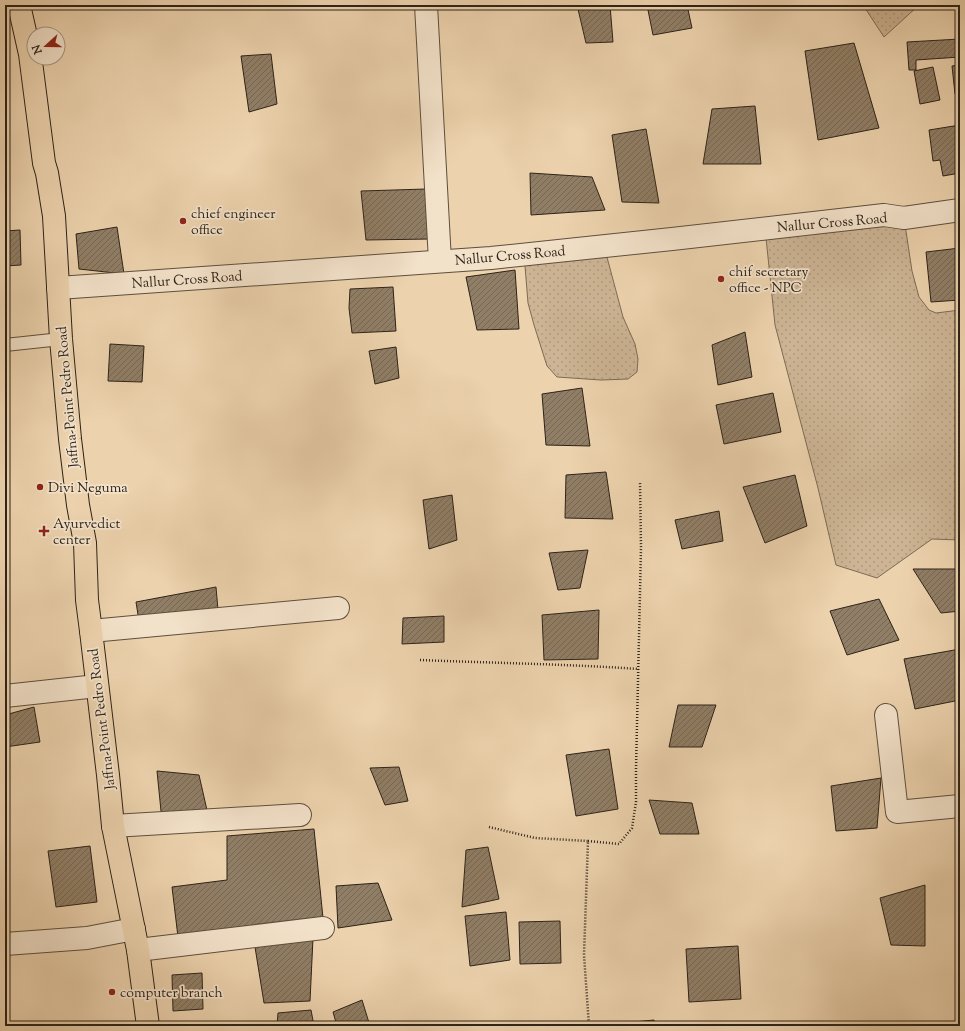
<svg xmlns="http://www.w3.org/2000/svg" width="965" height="1031" font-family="'Sorts Mill Goudy',serif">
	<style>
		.grass { fill: url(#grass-dots); stroke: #7c6c56 }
		.building { fill: url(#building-hatch); stroke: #2d2319 }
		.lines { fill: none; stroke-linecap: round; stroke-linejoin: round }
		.lane-casing { stroke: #5d4f3e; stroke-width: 14 }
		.street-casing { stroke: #5d4f3e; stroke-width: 24 }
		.primary-casing { stroke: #2d2319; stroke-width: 24 }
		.path { stroke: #2d2319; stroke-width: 2.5; stroke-dasharray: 1 2; stroke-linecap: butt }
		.lane { stroke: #f3e2ca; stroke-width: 12 }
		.street { stroke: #f3e2ca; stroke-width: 22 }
		.primary { stroke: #ecd2ad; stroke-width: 22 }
		.poi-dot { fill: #8f2418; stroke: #f3e2ca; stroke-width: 1.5 }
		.labels { text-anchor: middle; stroke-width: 3.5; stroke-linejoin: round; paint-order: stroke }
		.poi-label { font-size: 14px; fill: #2d2319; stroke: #f3e2ca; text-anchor: start }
		.street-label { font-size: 14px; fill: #2d2319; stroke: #f3e2ca }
	</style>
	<defs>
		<pattern id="grass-dots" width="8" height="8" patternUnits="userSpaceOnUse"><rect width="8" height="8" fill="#ccb494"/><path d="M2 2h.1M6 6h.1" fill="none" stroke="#b09a7f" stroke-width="1.8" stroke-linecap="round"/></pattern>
		<pattern id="building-hatch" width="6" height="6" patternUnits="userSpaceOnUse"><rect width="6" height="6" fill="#907e66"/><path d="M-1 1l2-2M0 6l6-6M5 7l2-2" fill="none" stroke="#766753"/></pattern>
	</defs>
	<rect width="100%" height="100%" fill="#ecd2ad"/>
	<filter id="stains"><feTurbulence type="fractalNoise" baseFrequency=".005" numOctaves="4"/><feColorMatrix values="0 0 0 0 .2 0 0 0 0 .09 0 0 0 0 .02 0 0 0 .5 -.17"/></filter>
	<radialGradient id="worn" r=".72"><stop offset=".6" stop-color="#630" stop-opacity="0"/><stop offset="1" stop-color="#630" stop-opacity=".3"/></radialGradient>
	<g class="grass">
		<path d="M 863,5 L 919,5 L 884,37 Z"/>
		<path d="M 904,218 L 912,271 L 919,297 L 929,310 L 936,313 L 960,310 L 960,540 L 932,539 L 877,578 L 836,565 L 818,488 L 775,325 L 765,228 Z"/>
		<path d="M 604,246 L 623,317 L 635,344 L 638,359 L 637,372 L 628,379 L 601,380 L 557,377 L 547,366 L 534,325 L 528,303 L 524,254 Z"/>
	</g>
	<g class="building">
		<path d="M 577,5 L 610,5 L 613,42 L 586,43 Z"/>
		<path d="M 647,5 L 687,5 L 692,28 L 653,35 Z"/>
		<path d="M 960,39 L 960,57 L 916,60 L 916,70 L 909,70 L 907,42 Z"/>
		<path d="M 854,43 L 879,128 L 818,140 L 805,51 Z"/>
		<path d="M 271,54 L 277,104 L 249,112 L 241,56 Z"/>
		<path d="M 960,65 L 960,93 L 955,94 L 952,66 Z"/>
		<path d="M 933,67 L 940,100 L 920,104 L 914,71 Z"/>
		<path d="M 755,106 L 761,164 L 703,164 L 712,109 Z"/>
		<path d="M 960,125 L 960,173 L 943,176 L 940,160 L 933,161 L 929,130 Z"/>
		<path d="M 646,129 L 659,203 L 622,202 L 612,135 Z"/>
		<path d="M 530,173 L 592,177 L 605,210 L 531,215 Z"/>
		<path d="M 426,189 L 430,239 L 366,240 L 361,191 Z"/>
		<path d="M 117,227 L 124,274 L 79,269 L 76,234 Z"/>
		<path d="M 20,230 L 21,265 L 5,266 L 5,231 Z"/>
		<path d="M 960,248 L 960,300 L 931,302 L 926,252 Z"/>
		<path d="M 515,270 L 519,329 L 477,330 L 466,277 Z"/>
		<path d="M 393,287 L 396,331 L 352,333 L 349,308 L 350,289 Z"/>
		<path d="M 745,332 L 752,377 L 718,385 L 712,345 Z"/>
		<path d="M 110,344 L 144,346 L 142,382 L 108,381 Z"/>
		<path d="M 396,347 L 399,378 L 375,384 L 369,351 Z"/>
		<path d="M 582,388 L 590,446 L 546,445 L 542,394 Z"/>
		<path d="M 773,393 L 781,432 L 724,444 L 716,405 Z"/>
		<path d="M 606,472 L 613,519 L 565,518 L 566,475 Z"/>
		<path d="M 795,475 L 807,526 L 765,543 L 743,487 Z"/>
		<path d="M 452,495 L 457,540 L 429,549 L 423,500 Z"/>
		<path d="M 719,511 L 723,541 L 682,549 L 675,520 Z"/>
		<path d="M 588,550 L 580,588 L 558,590 L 549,553 Z"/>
		<path d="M 913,569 L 960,569 L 960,611 L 941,613 Z"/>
		<path d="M 216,587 L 218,610 L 139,621 L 136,602 Z"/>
		<path d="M 879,599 L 899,640 L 847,655 L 830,611 Z"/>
		<path d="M 599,610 L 598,659 L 544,660 L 542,615 Z"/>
		<path d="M 444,616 L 444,642 L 402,644 L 403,618 Z"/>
		<path d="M 960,649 L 960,700 L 915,709 L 904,659 Z"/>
		<path d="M 678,705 L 716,705 L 702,747 L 669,747 Z"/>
		<path d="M 34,707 L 40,742 L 5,747 L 5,715 Z"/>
		<path d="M 609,749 L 618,809 L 576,816 L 566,755 Z"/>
		<path d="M 399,767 L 408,801 L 385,805 L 370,768 Z"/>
		<path d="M 157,771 L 199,775 L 209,819 L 162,821 Z"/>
		<path d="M 881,778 L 877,828 L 836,831 L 831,786 Z"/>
		<path d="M 649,800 L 692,803 L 699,834 L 660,834 Z"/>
		<path d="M 314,829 L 323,918 L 178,937 L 172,887 L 227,880 L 227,836 Z"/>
		<path d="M 90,846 L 97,902 L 56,907 L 48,851 Z"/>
		<path d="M 488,847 L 499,899 L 462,907 L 466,850 Z"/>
		<path d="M 378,883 L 392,920 L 338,928 L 336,886 Z"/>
		<path d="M 925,885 L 925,946 L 891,945 L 880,898 Z"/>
		<path d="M 506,912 L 510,960 L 470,966 L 465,916 Z"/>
		<path d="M 560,921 L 561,963 L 520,964 L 519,922 Z"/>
		<path d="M 313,938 L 310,1001 L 264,1003 L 255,947 Z"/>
		<path d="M 738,946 L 741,999 L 689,1002 L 686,949 Z"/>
		<path d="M 202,973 L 203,1009 L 173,1011 L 172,975 Z"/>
		<path d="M 362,1000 L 370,1026 L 337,1026 L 333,1012 Z"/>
		<path d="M 311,1010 L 314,1026 L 267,1026 L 277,1025 L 278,1013 Z"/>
		<path d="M 654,1020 L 656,1026 L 624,1026 L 623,1023 Z"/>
	</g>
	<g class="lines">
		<g class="lane-casing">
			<path id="lane" d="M 5,345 L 61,339"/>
		</g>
		<g class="street-casing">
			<g id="street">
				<path d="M 426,5 L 440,261"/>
				<path d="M 58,288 L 491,258 L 672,239 L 884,215 L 904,218 L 960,210"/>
				<path d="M 91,631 L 338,608"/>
				<path d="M 5,696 L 97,686"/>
				<path d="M 886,715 L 897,812 L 960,806"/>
				<path d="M 113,826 L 300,815"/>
				<path d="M 5,944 L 87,938 L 134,929"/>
				<path d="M 138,950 L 323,928"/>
			</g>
		</g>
		<g class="primary-casing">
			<path id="primary" d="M 19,5 L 30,54 L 44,163 L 47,173 L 54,216 L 61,339 L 70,439 L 78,505 L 85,543 L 87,600 L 91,631 L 108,775 L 113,826 L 138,950 L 148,1026"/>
		</g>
		<g class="path">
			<path d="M 420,660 C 493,663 566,664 639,669"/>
			<path d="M 489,827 L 535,838 L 588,841 L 584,955 L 589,1026"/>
			<path d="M 588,841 L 619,844 L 632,828 L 636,802 L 636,769 L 641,548 L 640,483"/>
		</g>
		<use href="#lane" class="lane"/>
		<use href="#street" class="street"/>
		<use href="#primary" class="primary"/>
	</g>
	<g class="poi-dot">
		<circle cx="183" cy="221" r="4"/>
		<circle cx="721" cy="279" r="4"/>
		<circle cx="40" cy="487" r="4"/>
		<path d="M42 525h4v4h4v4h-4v4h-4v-4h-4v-4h4z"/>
		<circle cx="112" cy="992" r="4"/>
	</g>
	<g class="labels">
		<g class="poi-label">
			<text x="191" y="218">chief engineer<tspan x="191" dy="16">office</tspan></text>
			<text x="729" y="276">chif secretary<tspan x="729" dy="16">office - NPC</tspan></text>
			<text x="48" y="492">Divi Neguma</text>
			<text x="53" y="528">Ayurvedict<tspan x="53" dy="16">center</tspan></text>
			<text x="120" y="997">computer branch</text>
		</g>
		<g class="street-label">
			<text transform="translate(832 222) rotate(-5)" y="5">Nallur Cross Road</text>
			<text transform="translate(510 255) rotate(-5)" y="5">Nallur Cross Road</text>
			<text transform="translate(187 279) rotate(-4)" y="5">Nallur Cross Road</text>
			<text transform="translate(67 397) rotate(-95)" y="5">Jaffna-Point Pedro Road</text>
			<text transform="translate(101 719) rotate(-97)" y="5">Jaffna-Point Pedro Road</text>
		</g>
	</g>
	<rect width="965" height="1031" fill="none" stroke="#ecd2ad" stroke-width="20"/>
	<rect x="6" y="6" width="953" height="1019" fill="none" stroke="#2d2319" stroke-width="2"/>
	<rect x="10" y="10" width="945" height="1011" fill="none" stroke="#2d2319"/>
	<g transform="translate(46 46) rotate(249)"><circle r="19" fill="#f3e2ca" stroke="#a49683"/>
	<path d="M0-3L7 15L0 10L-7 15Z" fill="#8f2418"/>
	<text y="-6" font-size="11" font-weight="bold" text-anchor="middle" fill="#2d2319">N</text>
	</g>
	<rect width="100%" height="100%" filter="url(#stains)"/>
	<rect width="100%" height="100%" fill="url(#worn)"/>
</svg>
